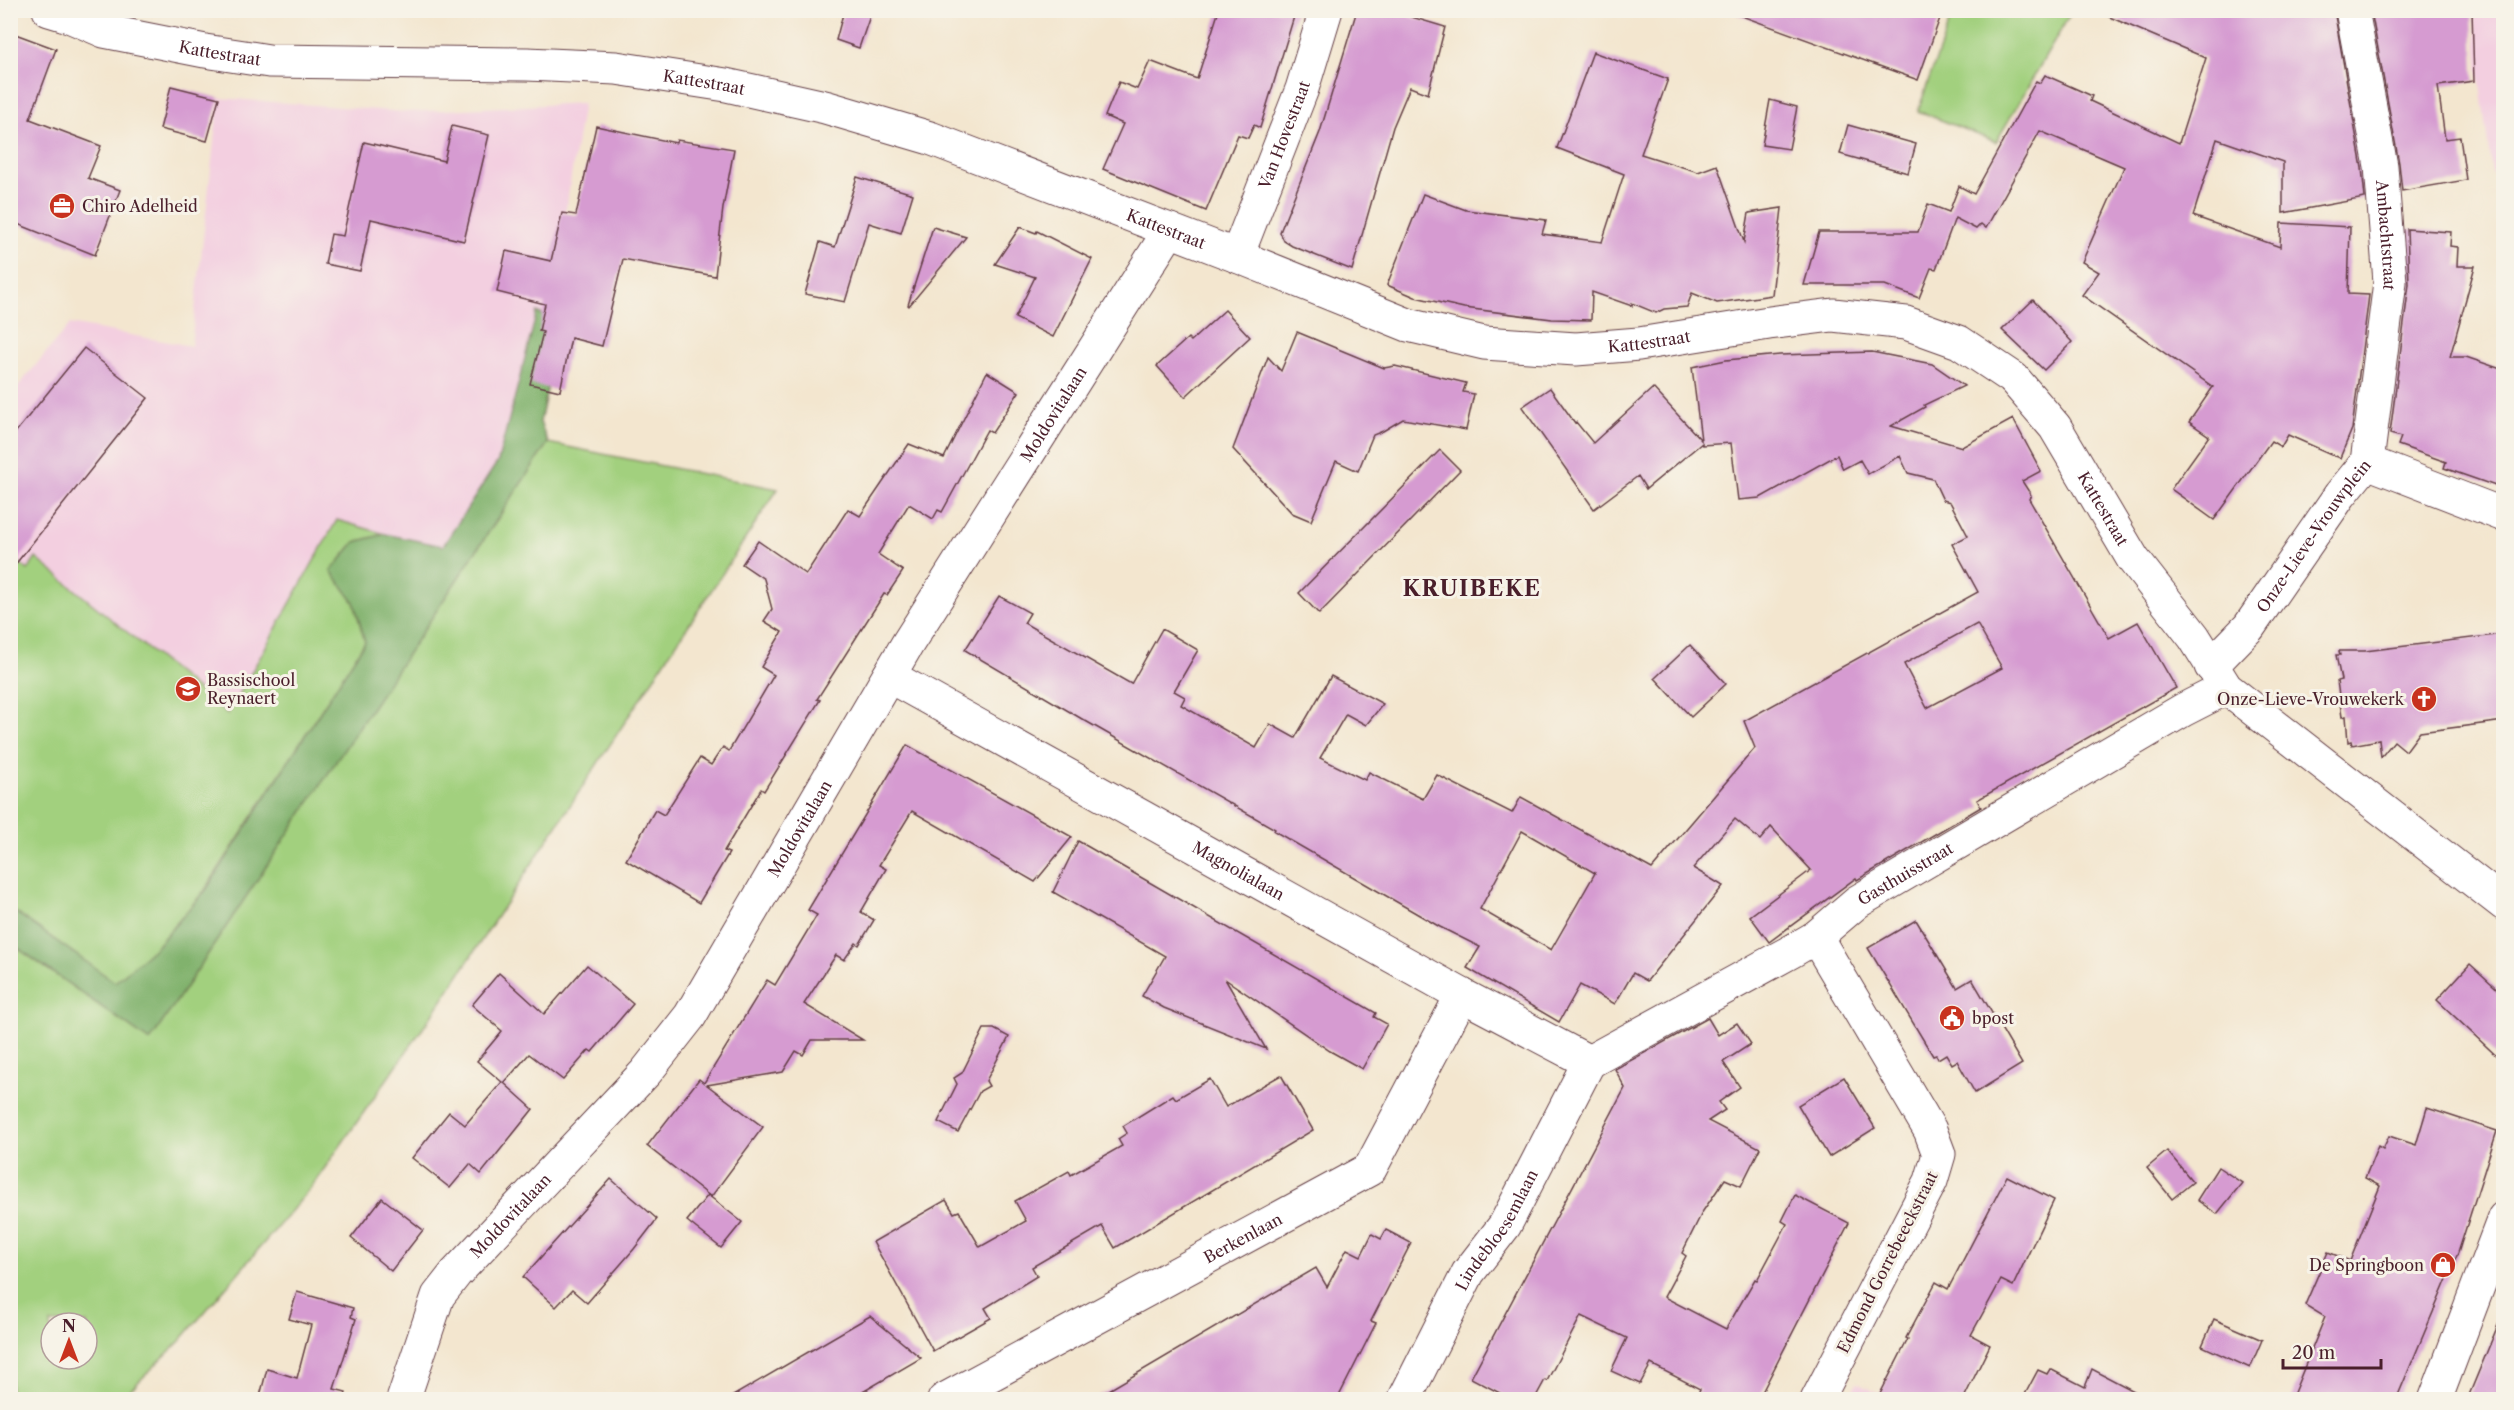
<svg xmlns="http://www.w3.org/2000/svg" width="2514" height="1410" font-family="'Libre Caslon Text',serif">
	<style>
		.built { fill: #f3cfe0 }
		.green { fill: #a2d07e; stroke: #767854; stroke-width: 1.5; fill-rule: evenodd }
		.forest { fill: #81b26d; stroke: #66684c; stroke-width: 1.5 }
		.building { fill: #d69bd1; fill-rule: evenodd }
		.lines { fill: none; stroke-linecap: round; stroke-linejoin: round }
		.street-casing { stroke: #633d44; stroke-width: 35 }
		.secondary-casing { stroke: #633d44; stroke-width: 35 }
		.street { stroke: #fff; stroke-width: 33 }
		.secondary { stroke: #fff; stroke-width: 33 }
		.labels { text-anchor: middle; stroke-width: 6; stroke-linejoin: round; paint-order: stroke }
		.street-label { font-size: 16px; fill: #4a1f2b; stroke: #f7f3e8 }
		.poi-label { font-size: 16px; fill: #4a1f2b; stroke: #f7f3e8; text-anchor: start }
		.district-label { font-size: 22px; font-weight: bold; letter-spacing: 1.5px; fill: #4a1f2b; stroke: #f7f3e8 }
	</style>
	<rect width="100%" height="100%" fill="#f7f3e8"/>
	<filter id="ink" filterUnits="userSpaceOnUse"><feTurbulence type="fractalNoise" baseFrequency=".0167" numOctaves="2"/><feDisplacementMap in="SourceGraphic" scale="12" xChannelSelector="R" yChannelSelector="G"/><feConvolveMatrix kernelMatrix="1 2 1 2 8 2 1 2 1" color-interpolation-filters="sRGB"/></filter>
	<filter id="wash" filterUnits="userSpaceOnUse"><feTurbulence type="fractalNoise" baseFrequency=".008" numOctaves="4" result="noise"/><feDisplacementMap in="SourceGraphic" scale="24" xChannelSelector="R" yChannelSelector="G"/><feGaussianBlur stdDeviation="1.35" result="paint"/><feColorMatrix in="noise" values="0 0 0 0 0 0 0 0 0 0 0 0 0 0 0 0 0 1.4 0 .05"/><feComposite in="paint" operator="in"/></filter>
	<g filter="url(#wash)">
		<rect width="100%" height="100%" fill="#f3e6cf"/>
		<g class="built">
			<path d="M 2474,11 L 2503,11 L 2503,173 L 2492,174 L 2479,77 Z"/>
			<path d="M 219,98 L 406,112 L 583,103 L 527,448 L 141,1027 L 11,931 L 11,395 L 70,324 L 191,346 Z"/>
			<path d="M 1857,1383 L 1889,1399 L 1849,1400 Z"/>
		</g>
		<g class="green">
			<path d="M 1953,11 L 2072,11 L 1996,142 L 1918,111 Z"/>
			<path d="M 548,443 L 778,489 L 437,1008 L 310,1189 L 180,1341 L 121,1399 L 11,1399 L 10,943 L 150,1041 ZM 51,1323 L 87,1323 L 87,1359 L 51,1359 Z"/>
			<path d="M 337,520 L 385,534 L 355,542 L 331,571 L 354,602 L 365,642 L 205,890 L 155,948 L 115,983 L 11,909 L 10,555 L 28,570 L 36,558 L 228,714 Z"/>
		</g>
		<path class="forest" d="M 537,312 L 561,325 L 540,422 L 548,443 L 150,1041 L 11,943 L 11,909 L 115,982 L 155,948 L 206,890 L 365,642 L 354,602 L 331,571 L 355,542 L 385,534 L 443,546 L 498,461 Z"/>
		<g id="blocks">
			<g class="building">
				<path d="M 844,10 L 872,10 L 859,48 L 836,40 Z"/>
				<path d="M 1219,10 L 1296,10 L 1260,128 L 1254,125 L 1248,138 L 1238,135 L 1206,211 L 1103,169 L 1123,124 L 1105,116 L 1119,82 L 1137,89 L 1150,61 L 1197,79 Z"/>
				<path d="M 1357,10 L 1406,10 L 1408,16 L 1445,27 L 1428,94 L 1410,87 L 1393,127 L 1352,270 L 1292,246 L 1284,241 L 1280,232 L 1320,132 Z"/>
				<path d="M 1736,10 L 1920,10 L 1940,18 L 1918,80 L 1736,14 Z"/>
				<path d="M 2093,10 L 2334,10 L 2362,168 L 2365,198 L 2283,213 L 2283,162 L 2217,139 L 2193,216 L 2280,247 L 2281,223 L 2350,227 L 2348,294 L 2369,295 L 2352,429 L 2340,458 L 2288,435 L 2281,447 L 2271,441 L 2214,520 L 2171,489 L 2209,436 L 2189,422 L 2213,387 L 2082,295 L 2099,272 L 2082,262 L 2124,167 L 2040,131 L 1986,228 L 1981,224 L 1976,229 L 1955,218 L 1936,269 L 1931,268 L 1919,298 L 1885,285 L 1804,285 L 1819,232 L 1918,232 L 1928,204 L 1949,212 L 1959,186 L 1974,194 L 2036,81 L 2040,83 L 2045,75 L 2092,96 L 2090,101 L 2179,143 L 2206,58 Z"/>
				<path d="M 2405,10 L 2472,10 L 2474,81 L 2438,86 L 2445,139 L 2460,137 L 2466,180 L 2402,191 L 2399,163 L 2372,16 Z"/>
				<path d="M 10,32 L 56,49 L 30,119 L 101,146 L 88,178 L 120,190 L 95,255 L 10,221 Z"/>
				<path d="M 1593,52 L 1668,79 L 1641,154 L 1698,172 L 1717,165 L 1744,242 L 1749,213 L 1782,208 L 1772,295 L 1717,303 L 1692,293 L 1687,307 L 1664,309 L 1656,313 L 1632,303 L 1632,306 L 1592,292 L 1591,320 L 1552,319 L 1464,308 L 1415,297 L 1387,285 L 1423,194 L 1466,210 L 1546,220 L 1542,234 L 1602,242 L 1624,174 L 1557,148 Z"/>
				<path d="M 171,86 L 219,98 L 207,141 L 160,129 Z"/>
				<path d="M 1770,100 L 1797,107 L 1789,149 L 1762,145 Z"/>
				<path d="M 1848,125 L 1916,144 L 1908,173 L 1840,154 Z"/>
				<path d="M 452,126 L 489,135 L 464,241 L 371,219 L 360,271 L 325,264 L 331,234 L 343,236 L 364,142 L 444,161 Z"/>
				<path d="M 596,126 L 676,143 L 677,140 L 734,149 L 723,208 L 715,276 L 623,259 L 602,346 L 571,338 L 560,391 L 530,384 L 543,332 L 539,331 L 545,304 L 497,292 L 506,251 L 551,261 L 562,213 L 576,215 Z"/>
				<path d="M 857,177 L 913,194 L 901,233 L 869,223 L 845,302 L 805,294 L 820,242 L 835,247 Z"/>
				<path d="M 933,227 L 966,237 L 909,306 L 908,305 Z"/>
				<path d="M 1020,227 L 1036,233 L 1037,231 L 1092,259 L 1053,337 L 1015,318 L 1035,277 L 995,264 Z"/>
				<path d="M 2407,229 L 2451,232 L 2450,246 L 2458,247 L 2457,266 L 2475,266 L 2450,357 L 2466,357 L 2504,370 L 2504,489 L 2444,468 L 2446,462 L 2398,445 L 2401,437 L 2390,434 L 2409,284 Z"/>
				<path d="M 2033,300 L 2072,342 L 2044,370 L 2002,330 Z"/>
				<path d="M 1225,310 L 1250,337 L 1185,397 L 1157,366 L 1188,338 L 1191,341 Z"/>
				<path d="M 1297,332 L 1384,368 L 1395,366 L 1466,383 L 1463,392 L 1474,394 L 1466,430 L 1403,419 L 1383,431 L 1373,435 L 1358,471 L 1336,461 L 1311,521 L 1292,513 L 1233,449 L 1268,357 L 1281,371 Z"/>
				<path d="M 84,348 L 148,398 L 10,571 L 10,439 Z"/>
				<path d="M 1872,352 L 1932,364 L 1964,386 L 1924,405 L 1925,407 L 1891,426 L 1962,447 L 2013,419 L 2041,471 L 2022,481 L 2031,495 L 2029,499 L 2109,638 L 2138,622 L 2176,688 L 1977,800 L 1981,807 L 1857,880 L 1856,878 L 1769,942 L 1750,916 L 1811,870 L 1771,827 L 1760,840 L 1735,819 L 1693,868 L 1723,886 L 1647,981 L 1633,973 L 1615,1004 L 1580,985 L 1559,1022 L 1467,968 L 1480,947 L 1440,927 L 1274,831 L 1275,829 L 1082,719 L 965,650 L 999,596 L 1030,613 L 1024,623 L 1131,684 L 1162,629 L 1198,650 L 1174,691 L 1185,697 L 1181,705 L 1256,748 L 1270,724 L 1295,738 L 1331,676 L 1383,704 L 1366,725 L 1346,714 L 1320,758 L 1365,780 L 1369,772 L 1423,799 L 1437,775 L 1512,813 L 1521,797 L 1652,869 L 1755,748 L 1744,721 L 1978,592 L 1952,544 L 1968,536 L 1950,502 L 1943,500 L 1933,479 L 1908,473 L 1900,456 L 1868,474 L 1860,460 L 1843,469 L 1837,455 L 1760,498 L 1738,500 L 1731,443 L 1702,445 L 1702,443 L 1646,489 L 1638,476 L 1594,509 L 1522,407 L 1550,388 L 1575,423 L 1576,422 L 1593,443 L 1653,388 L 1701,440 L 1692,367 L 1726,360 L 1780,355 ZM 1977,624 L 2002,668 L 1927,708 L 1904,664 ZM 1522,831 L 1595,873 L 1551,950 L 1480,909 Z"/>
				<path d="M 987,372 L 1019,392 L 992,433 L 987,430 L 942,512 L 938,510 L 933,519 L 909,504 L 878,554 L 903,571 L 887,595 L 884,594 L 817,699 L 820,700 L 764,791 L 761,789 L 724,851 L 729,853 L 699,903 L 626,860 L 655,810 L 664,815 L 700,758 L 711,765 L 723,747 L 729,751 L 774,675 L 761,667 L 782,632 L 764,621 L 772,609 L 764,579 L 742,564 L 758,541 L 806,574 L 848,509 L 860,516 L 909,444 L 944,458 Z"/>
				<path d="M 1440,450 L 1460,470 L 1319,614 L 1299,593 Z"/>
				<path d="M 2504,634 L 2504,721 L 2420,732 L 2406,751 L 2394,741 L 2381,757 L 2379,740 L 2352,745 L 2351,741 L 2348,742 L 2346,716 L 2342,717 L 2337,681 L 2341,680 L 2336,655 L 2340,655 L 2339,651 L 2365,651 Z"/>
				<path d="M 1690,645 L 1726,684 L 1691,717 L 1655,678 Z"/>
				<path d="M 907,745 L 1072,837 L 1035,882 L 912,811 L 879,865 L 886,869 L 861,912 L 874,920 L 859,945 L 856,943 L 844,960 L 836,955 L 804,1004 L 863,1040 L 812,1040 L 803,1055 L 796,1051 L 783,1072 L 707,1085 L 763,1127 L 711,1197 L 647,1146 L 699,1079 L 704,1083 L 767,980 L 775,985 L 817,915 L 808,910 Z"/>
				<path d="M 1078,841 L 1376,1013 L 1374,1017 L 1387,1024 L 1362,1069 L 1330,1051 L 1225,979 L 1266,1049 L 1164,1008 L 1142,996 L 1165,956 L 1053,892 Z"/>
				<path d="M 1916,920 L 1957,988 L 1972,979 L 2022,1064 L 1975,1093 L 1957,1061 L 1952,1064 L 1946,1054 L 1938,1059 L 1936,1055 L 1933,1056 L 1868,948 Z"/>
				<path d="M 2470,964 L 2504,995 L 2504,1063 L 2437,1000 Z"/>
				<path d="M 587,965 L 633,1004 L 592,1052 L 589,1050 L 563,1080 L 529,1054 L 504,1083 L 533,1109 L 481,1174 L 470,1164 L 450,1188 L 412,1158 L 449,1112 L 465,1125 L 502,1082 L 477,1061 L 502,1031 L 472,1005 L 499,973 L 544,1014 Z"/>
				<path d="M 1708,1018 L 1718,1035 L 1737,1023 L 1751,1044 L 1723,1062 L 1740,1087 L 1719,1102 L 1725,1110 L 1708,1121 L 1760,1148 L 1741,1186 L 1725,1179 L 1703,1211 L 1682,1253 L 1686,1256 L 1664,1297 L 1726,1329 L 1755,1279 L 1757,1280 L 1787,1224 L 1782,1221 L 1795,1195 L 1849,1223 L 1758,1400 L 1695,1400 L 1700,1389 L 1651,1364 L 1640,1384 L 1611,1371 L 1627,1338 L 1581,1316 L 1547,1381 L 1545,1380 L 1534,1400 L 1513,1400 L 1471,1378 L 1625,1088 L 1615,1069 Z"/>
				<path d="M 984,1029 L 994,1029 L 1009,1037 L 986,1081 L 989,1086 L 980,1091 L 958,1132 L 938,1122 L 957,1084 L 954,1078 L 962,1073 Z"/>
				<path d="M 1281,1075 L 1313,1130 L 1115,1248 L 1102,1226 L 1032,1267 L 1037,1276 L 985,1308 L 991,1318 L 933,1351 L 873,1242 L 946,1200 L 954,1213 L 959,1211 L 980,1247 L 1026,1221 L 1015,1201 L 1069,1171 L 1071,1175 L 1122,1146 L 1118,1139 L 1127,1133 L 1123,1126 L 1173,1095 L 1176,1099 L 1210,1079 L 1226,1107 Z"/>
				<path d="M 1844,1077 L 1875,1128 L 1829,1157 L 1798,1105 Z"/>
				<path d="M 2427,1108 L 2497,1131 L 2458,1253 L 2396,1400 L 2291,1400 L 2325,1317 L 2305,1305 L 2328,1252 L 2350,1261 L 2380,1186 L 2365,1178 L 2378,1146 L 2383,1149 L 2389,1136 L 2416,1145 Z"/>
				<path d="M 2167,1151 L 2193,1182 L 2172,1199 L 2147,1168 Z"/>
				<path d="M 2218,1167 L 2242,1183 L 2217,1214 L 2197,1200 Z"/>
				<path d="M 2007,1176 L 2054,1200 L 2013,1286 L 2001,1280 L 1971,1335 L 1990,1345 L 1963,1400 L 1877,1400 L 1908,1339 L 1906,1338 L 1936,1282 L 1948,1289 Z"/>
				<path d="M 611,1179 L 657,1219 L 634,1249 L 587,1303 L 572,1290 L 556,1307 L 523,1277 Z"/>
				<path d="M 708,1195 L 742,1222 L 721,1248 L 687,1221 Z"/>
				<path d="M 382,1198 L 423,1230 L 391,1271 L 351,1238 Z"/>
				<path d="M 1386,1230 L 1411,1243 L 1371,1321 L 1376,1323 L 1337,1400 L 1092,1400 L 1316,1268 L 1327,1287 L 1347,1249 L 1361,1256 L 1372,1234 L 1381,1239 Z"/>
				<path d="M 297,1292 L 353,1308 L 351,1317 L 356,1319 L 334,1389 L 346,1392 L 345,1400 L 259,1400 L 267,1369 L 297,1378 L 311,1325 L 289,1319 Z"/>
				<path d="M 2504,1313 L 2504,1400 L 2467,1400 L 2503,1313 Z"/>
				<path d="M 870,1316 L 921,1358 L 849,1400 L 726,1400 Z"/>
				<path d="M 2214,1319 L 2262,1340 L 2250,1368 L 2202,1346 Z"/>
				<path d="M 2050,1369 L 2085,1387 L 2092,1369 L 2151,1400 L 2022,1400 L 2038,1370 L 2047,1374 Z"/>
			</g>
		</g>
	</g>
	<g filter="url(#ink)">
		<use href="#blocks" fill-opacity="0" stroke="#633d44" stroke-width="1.5"/>
		<g class="lines">
			<g class="street-casing">
				<g id="street">
					<path id="s1" d="M 2352,10 L 2381,166 L 2390,282 L 2367,462"/>
					<path id="s2" d="M 1237,256 L 1302,89 L 1326,10"/>
					<path d="M 2367,462 L 2504,515"/>
					<path id="s3" d="M 2211,666 L 2249,627 L 2340,495 L 2367,462"/>
					<path id="s4" d="M 889,676 L 1462,995 L 1589,1062"/>
					<path d="M 1816,937 L 1930,1130 L 1939,1154 L 1931,1181 L 1817,1400"/>
					<path id="s5" d="M 1589,1062 L 1792,951 L 1816,937 L 1857,902 L 2183,710 L 2226,688"/>
					<path id="s6" d="M 403,1400 L 438,1296 L 456,1273 L 646,1072 L 690,1016 L 908,643 L 1170,230"/>
					<path id="s7" d="M 944,1400 L 1370,1169 L 1462,995"/>
					<path id="s8" d="M 1404,1400 L 1468,1273 L 1505,1225 L 1589,1062"/>
				</g>
			</g>
			<g class="secondary-casing">
				<g id="secondary">
					<path id="s9" d="M 49,10 L 69,16 L 104,31 L 205,51 L 269,61 L 527,64 L 616,68 L 726,85 L 825,107 L 930,138 L 1237,256 L 1408,325 L 1484,343 L 1576,349 L 1639,344 L 1769,323 L 1833,315 L 1906,323 L 1959,342 L 2013,378 L 2055,427 L 2133,559 L 2194,637 L 2226,688 L 2504,904"/>
					<path d="M 2435,1400 L 2504,1218"/>
				</g>
			</g>
			<use href="#street" class="street"/>
			<use href="#secondary" class="secondary"/>
		</g>
	</g>
	<defs>
		<g id="office-disc" transform="scale(1.35)"><circle r="9.5" fill="#c8321e" stroke="#f7f3e8"/><path d="M-6-3h4V-5.5h4V-3h4V5H-6ZM-1-4.5V-3h2v-1.5ZM-6 0V1H6V0Z" fill="#fff"/></g>
		<g id="school-disc" transform="scale(1.35)"><circle r="9.5" fill="#c8321e" stroke="#f7f3e8"/><path d="M0-5L7-2L0 1L-7-2ZM-4 1L0 2.5L4 1V4Q0 6-4 4Z" fill="#fff"/></g>
		<g id="church-disc" transform="scale(1.35)"><circle r="9.5" fill="#c8321e" stroke="#f7f3e8"/><path d="M-1.2-6h2.4v3.5h3.3v2.4h-3.3V6h-2.4V-.1h-3.3v-2.4h3.3Z" fill="#fff"/></g>
		<g id="civic-disc" transform="scale(1.35)"><circle r="9.5" fill="#c8321e" stroke="#f7f3e8"/><path d="M-.6-6.5H3V-4.5H.6V-3L4-1V1h2V6H-6V1h2V-1L-.6-3ZM-1.2 2.5V6h2.4V2.5Z" fill="#fff"/></g>
		<g id="shop-disc" transform="scale(1.35)"><circle r="9.5" fill="#c8321e" stroke="#f7f3e8"/><path d="M-5-2.5h2.3a2.7 3.5 0 0 1 5.4 0H5L5.5 6h-11ZM-1.5-2.5h3a1.5 2.3 0 0 0-3 0Z" fill="#fff"/></g>
	</defs>
	<g fill-rule="evenodd">
		<use href="#office-disc" x="62" y="206"/>
		<use href="#school-disc" x="188" y="689"/>
		<use href="#church-disc" x="2424" y="699"/>
		<use href="#civic-disc" x="1952" y="1018"/>
		<use href="#shop-disc" x="2443" y="1265"/>
	</g>
	<g class="labels">
		<g class="street-label">
			<text dy="6" stroke="none"><textPath href="#s9" startOffset="177">Kattestraat</textPath></text>
			<text dy="6" stroke="none"><textPath href="#s9" startOffset="663">Kattestraat</textPath></text>
			<text dy="6" stroke="none"><textPath href="#s2" startOffset="130">Van Hovestraat</textPath></text>
			<text dy="6" stroke="none"><textPath href="#s9" startOffset="1149">Kattestraat</textPath></text>
			<text dy="6" stroke="none"><textPath href="#s1" startOffset="228">Ambachtstraat</textPath></text>
			<text dy="6" stroke="none"><textPath href="#s9" startOffset="1653">Kattestraat</textPath></text>
			<text dy="6" stroke="none"><textPath href="#s6" startOffset="1190">Moldovitalaan</textPath></text>
			<text dy="6" stroke="none"><textPath href="#s9" startOffset="2193">Kattestraat</textPath></text>
			<text dy="6" stroke="none"><textPath href="#s3" startOffset="166">Onze-Lieve-Vrouwplein</textPath></text>
			<text dy="6" stroke="none"><textPath href="#s6" startOffset="704">Moldovitalaan</textPath></text>
			<text dy="6" stroke="none"><textPath href="#s4" startOffset="400">Magnolialaan</textPath></text>
			<text dy="6" stroke="none"><textPath href="#s5" startOffset="369">Gasthuisstraat</textPath></text>
			<text dy="6" stroke="none"><textPath href="#s6" startOffset="218">Moldovitalaan</textPath></text>
			<text dy="6" stroke="none"><textPath href="#s8" startOffset="194">Lindebloesemlaan</textPath></text>
			<text dy="6" stroke="none"><textPath href="#s7" startOffset="340">Berkenlaan</textPath></text>
			<text transform="translate(1887 1262) rotate(-63)" y="6">Edmond Gorrebeeckstraat</text>
		</g>
		<g class="poi-label">
			<text x="82" y="212">Chiro Adelheid</text>
			<text x="207" y="686">Bassischool<tspan x="207" dy="18">Reynaert</tspan></text>
			<text x="2404" y="705" text-anchor="end">Onze-Lieve-Vrouwekerk</text>
			<text x="1972" y="1024">bpost</text>
			<text x="2424" y="1271" text-anchor="end">De Springboon</text>
		</g>
		<g class="district-label">
			<text x="1472" y="596">KRUIBEKE</text>
		</g>
	</g>
	<rect width="2514" height="1410" fill="none" stroke="#f7f3e8" stroke-width="36"/>
	<g transform="translate(69 1341)"><circle r="28" fill="#f7f3e8" stroke="#b29e9c" stroke-width="1.5"/>
	<path d="M0-4.5L10 22L0 15L-10 22Z" fill="#c8321e"/>
	<text y="-9" font-size="16" font-weight="bold" text-anchor="middle" fill="#4a1f2b">N</text>
	</g>
	<path d="M2283 1359v9h98v-9" fill="none" stroke="#4a1f2b" stroke-width="3"/>
	<text x="2292" y="1359" font-size="18" fill="#4a1f2b" stroke="#f7f3e8" stroke-width="4.5" paint-order="stroke">20 m</text>
</svg>
